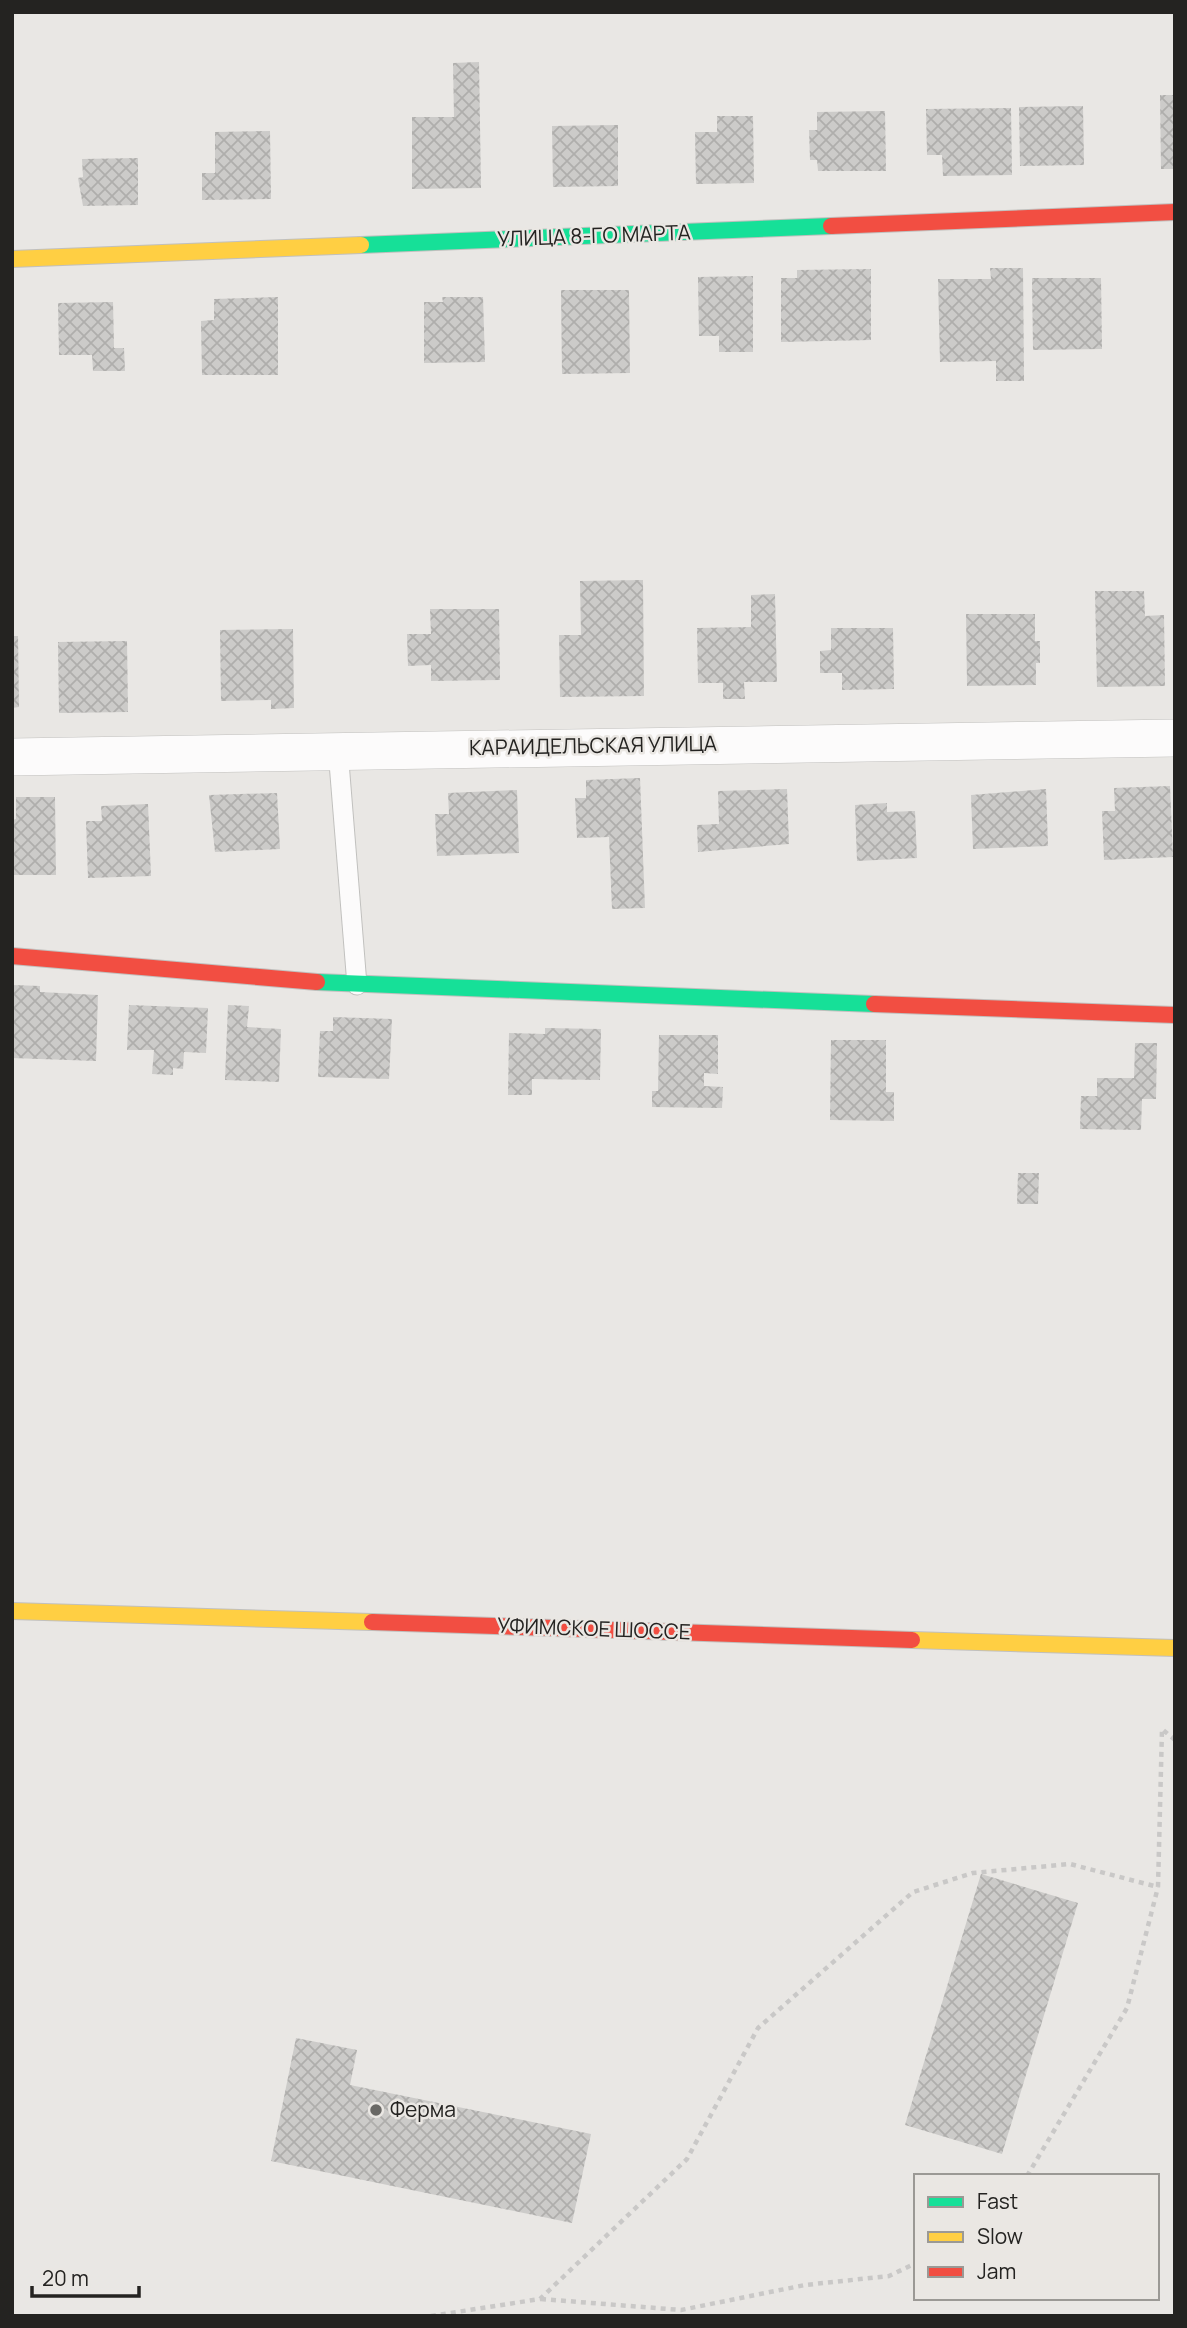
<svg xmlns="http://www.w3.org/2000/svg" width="1187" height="2328" font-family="Manrope,sans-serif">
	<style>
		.building { fill: url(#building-cross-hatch) }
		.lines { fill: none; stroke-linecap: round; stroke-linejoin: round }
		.lane-casing { stroke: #c1c0be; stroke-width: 21 }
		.street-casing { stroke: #c1c0be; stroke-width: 38 }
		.fast-casing { stroke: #c1c0be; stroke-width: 18 }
		.slow-casing { stroke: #c1c0be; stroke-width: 18 }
		.jam-casing { stroke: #c1c0be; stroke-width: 18 }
		.path { stroke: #c9c8c7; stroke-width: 4.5; stroke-dasharray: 5 5; stroke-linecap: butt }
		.lane { stroke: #fcfbfb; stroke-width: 19 }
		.street { stroke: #fcfbfb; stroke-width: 37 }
		.fast { stroke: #16e098; stroke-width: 16 }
		.slow { stroke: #ffcf43; stroke-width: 16 }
		.jam { stroke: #f24e42; stroke-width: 16 }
		.poi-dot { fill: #696865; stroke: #eae7e3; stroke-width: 2.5 }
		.labels { text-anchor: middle; stroke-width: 5; stroke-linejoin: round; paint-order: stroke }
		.street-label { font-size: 21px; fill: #242321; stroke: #eae7e3 }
		.poi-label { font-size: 21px; fill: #242321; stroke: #eae7e3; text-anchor: start }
	</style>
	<defs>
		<pattern id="building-cross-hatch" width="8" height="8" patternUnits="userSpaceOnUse" patternTransform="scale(1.75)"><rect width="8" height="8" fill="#cccbc9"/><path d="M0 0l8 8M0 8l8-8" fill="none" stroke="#afaeac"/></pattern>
	</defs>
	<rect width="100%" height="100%" fill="#e9e7e4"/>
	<g class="building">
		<path d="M 479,62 L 481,188 L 412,189 L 412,117 L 454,117 L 453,63 Z"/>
		<path d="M 1160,95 L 1175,95 L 1175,169 L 1161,169 Z"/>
		<path d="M 1083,106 L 1084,165 L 1020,166 L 1019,107 Z"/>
		<path d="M 1011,108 L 1012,175 L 943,176 L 942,155 L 927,155 L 926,109 Z"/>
		<path d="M 885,111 L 886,171 L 818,171 L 817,160 L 810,160 L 809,130 L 817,130 L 817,112 Z"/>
		<path d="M 717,116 L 753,116 L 754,183 L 696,184 L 695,132 L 717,132 Z"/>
		<path d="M 618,125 L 618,186 L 553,187 L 552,126 Z"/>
		<path d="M 270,131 L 271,199 L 202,200 L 202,173 L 215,173 L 215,132 Z"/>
		<path d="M 138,158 L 138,205 L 83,206 L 78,178 L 83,177 L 82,159 Z"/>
		<path d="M 990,268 L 1023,268 L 1024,381 L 996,381 L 996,361 L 940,362 L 938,279 L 991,279 Z"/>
		<path d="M 871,269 L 871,340 L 781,342 L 781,278 L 797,278 L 797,270 Z"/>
		<path d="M 753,276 L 753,352 L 719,352 L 719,336 L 699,336 L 698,277 Z"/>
		<path d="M 1032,278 L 1101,278 L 1102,349 L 1033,350 Z"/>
		<path d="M 561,290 L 629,290 L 630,373 L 562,374 Z"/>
		<path d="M 278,297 L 278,375 L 202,375 L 201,321 L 214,320 L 214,299 Z"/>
		<path d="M 442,297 L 483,297 L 485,362 L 424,363 L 424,302 L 443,302 Z"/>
		<path d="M 113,302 L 114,348 L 124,348 L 125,371 L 93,371 L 92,355 L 59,355 L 58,303 Z"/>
		<path d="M 643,580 L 644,696 L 560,697 L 559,635 L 581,635 L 580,581 Z"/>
		<path d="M 1095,591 L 1144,591 L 1145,616 L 1164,615 L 1165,686 L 1097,687 Z"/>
		<path d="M 775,594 L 777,682 L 744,682 L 745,699 L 723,699 L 723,683 L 698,683 L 697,628 L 751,627 L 751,595 Z"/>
		<path d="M 430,609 L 499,609 L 500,680 L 431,681 L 431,665 L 408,666 L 407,634 L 431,634 Z"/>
		<path d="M 966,614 L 1035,614 L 1035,641 L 1040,641 L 1040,663 L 1036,663 L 1036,685 L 967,686 Z"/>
		<path d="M 831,628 L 893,628 L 894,689 L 842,690 L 842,673 L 820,673 L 820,651 L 831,650 Z"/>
		<path d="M 293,629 L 294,708 L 271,709 L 271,700 L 221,701 L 220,630 Z"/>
		<path d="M 12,636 L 18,636 L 19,707 L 12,708 Z"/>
		<path d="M 127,641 L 128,712 L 59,713 L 58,642 Z"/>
		<path d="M 640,778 L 645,908 L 612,909 L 609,837 L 577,838 L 575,798 L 586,798 L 586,780 Z"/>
		<path d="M 1170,786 L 1173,857 L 1104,860 L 1102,811 L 1115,811 L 1114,788 Z"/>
		<path d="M 787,789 L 789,844 L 698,852 L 697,825 L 719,824 L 718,791 Z"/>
		<path d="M 1046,789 L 1048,846 L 973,849 L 971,795 Z"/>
		<path d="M 517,790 L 519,853 L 437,856 L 435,814 L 449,814 L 448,793 Z"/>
		<path d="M 277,793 L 280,849 L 215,852 L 209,795 Z"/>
		<path d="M 16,797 L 55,797 L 56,875 L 12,875 L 12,820 L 16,819 Z"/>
		<path d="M 887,803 L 887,812 L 915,811 L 917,858 L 857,861 L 855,805 Z"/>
		<path d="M 148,804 L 151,876 L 88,878 L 86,821 L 102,821 L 101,806 Z"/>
		<path d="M 12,985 L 40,986 L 40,992 L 98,995 L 96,1061 L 12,1058 Z"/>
		<path d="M 129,1005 L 208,1008 L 206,1053 L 184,1052 L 183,1069 L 173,1068 L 173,1075 L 152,1074 L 154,1050 L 127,1050 Z"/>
		<path d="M 228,1005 L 249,1006 L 247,1027 L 281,1029 L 279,1082 L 225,1080 Z"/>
		<path d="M 333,1017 L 392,1019 L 389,1079 L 318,1077 L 320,1031 L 333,1031 Z"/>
		<path d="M 545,1028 L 601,1029 L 600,1080 L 532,1079 L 532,1095 L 508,1095 L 509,1033 L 545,1034 Z"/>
		<path d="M 659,1035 L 718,1035 L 718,1074 L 704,1073 L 704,1086 L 723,1087 L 722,1108 L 652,1107 L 652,1091 L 658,1091 Z"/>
		<path d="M 831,1040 L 886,1040 L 886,1092 L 894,1092 L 894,1121 L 830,1120 Z"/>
		<path d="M 1135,1043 L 1157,1043 L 1156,1099 L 1142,1099 L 1141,1130 L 1080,1129 L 1081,1096 L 1097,1096 L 1097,1078 L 1134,1078 Z"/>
		<path d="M 1018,1173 L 1039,1173 L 1038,1204 L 1017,1204 Z"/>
		<path d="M 981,1874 L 1078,1903 L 1002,2154 L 905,2125 Z"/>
		<path d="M 296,2038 L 357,2050 L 350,2085 L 591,2134 L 572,2223 L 271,2161 Z"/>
	</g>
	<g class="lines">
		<g class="lane-casing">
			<path id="lane" d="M 338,750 L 357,985"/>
		</g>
		<g class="street-casing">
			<path id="street" d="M 12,757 L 1175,738"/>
		</g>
		<g class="fast-casing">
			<g id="fast">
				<path d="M 361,245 L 831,226"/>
				<path d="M 317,982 L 874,1004"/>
			</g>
		</g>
		<g class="slow-casing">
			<g id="slow">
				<path d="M 12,259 L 361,245"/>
				<path d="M 12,1611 L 372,1622"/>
				<path d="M 912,1640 L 1175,1648"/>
			</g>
		</g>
		<g class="jam-casing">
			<g id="jam">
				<path d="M 831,226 L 1175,212"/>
				<path d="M 12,956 L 317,982"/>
				<path d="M 874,1004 L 1175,1015"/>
				<path d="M 372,1622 L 912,1640"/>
			</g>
		</g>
		<g class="path">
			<path d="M 1027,2176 L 1127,2008 L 1158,1887"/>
			<path d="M 541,2299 L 681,2310 L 805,2285 L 889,2276 L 916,2263"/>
			<path d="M 431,2316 L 540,2299 L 687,2159 L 758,2028 L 913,1892 L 973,1873 L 1070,1864 L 1158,1887 L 1162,1729 L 1175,1740"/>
		</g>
		<use href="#lane" class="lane"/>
		<use href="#street" class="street"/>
		<use href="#fast" class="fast"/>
		<use href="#slow" class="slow"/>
		<use href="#jam" class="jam"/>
	</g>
	<circle class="poi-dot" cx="376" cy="2110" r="7"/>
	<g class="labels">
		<g class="street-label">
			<text transform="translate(594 236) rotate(-2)" y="7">УЛИЦА 8-ГО МАРТА</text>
			<text transform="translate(593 746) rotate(-1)" y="7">КАРАИДЕЛЬСКАЯ УЛИЦА</text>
			<text transform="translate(594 1629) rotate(2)" y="7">УФИМСКОЕ ШОССЕ</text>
		</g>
		<g class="poi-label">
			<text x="390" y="2117">Ферма</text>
		</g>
	</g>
	<rect width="1187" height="2328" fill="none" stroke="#242321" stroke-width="28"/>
	<rect x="914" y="2174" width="245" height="126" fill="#eae7e3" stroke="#9b9995" stroke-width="2"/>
	<rect x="928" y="2197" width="35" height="10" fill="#16e098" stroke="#9b9995" stroke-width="2"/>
	<text x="977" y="2209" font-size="21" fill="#242321">Fast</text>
	<rect x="928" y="2232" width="35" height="10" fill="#ffcf43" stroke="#9b9995" stroke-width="2"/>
	<text x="977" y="2244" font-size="21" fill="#242321">Slow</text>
	<rect x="928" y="2267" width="35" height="10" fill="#f24e42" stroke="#9b9995" stroke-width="2"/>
	<text x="977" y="2279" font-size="21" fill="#242321">Jam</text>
	<path d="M32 2286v10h107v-10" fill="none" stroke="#242321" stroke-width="3.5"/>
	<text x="42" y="2286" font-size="21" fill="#242321" stroke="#eae7e3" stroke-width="5" paint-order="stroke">20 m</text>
</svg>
